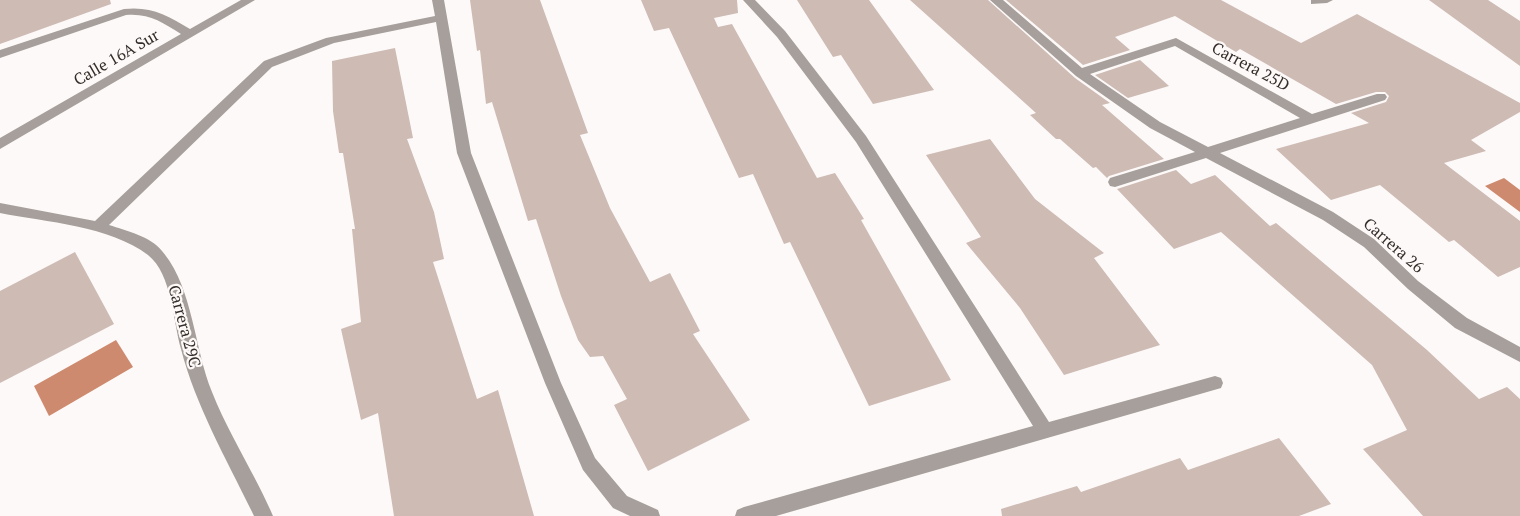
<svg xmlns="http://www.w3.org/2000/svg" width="1520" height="516" font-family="'PT Serif',serif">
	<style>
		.water { fill: #cd8a6e }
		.building { fill: #cdbbb4 }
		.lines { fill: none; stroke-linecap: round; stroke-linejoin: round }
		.minor { fill: #a69f9b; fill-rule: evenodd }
		.labels { text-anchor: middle; stroke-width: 4.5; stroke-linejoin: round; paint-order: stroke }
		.street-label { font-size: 16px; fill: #342d2a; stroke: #fdf9f8 }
	</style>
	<rect width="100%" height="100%" fill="#fdf9f8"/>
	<g class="water">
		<path d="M 1504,178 L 1520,190 L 1520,212 L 1485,186 Z"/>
		<path d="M 116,340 L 133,367 L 49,416 L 34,386 Z"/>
	</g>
	<g class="building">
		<path d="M 0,0 L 110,0 L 111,4 L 0,44 Z"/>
		<path d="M 470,0 L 540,0 L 588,133 L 580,135 L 610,208 L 650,282 L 670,273 L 700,331 L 693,334 L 750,420 L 648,471 L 614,405 L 627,399 L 603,356 L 590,357 L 578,340 L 561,296 L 536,219 L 528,221 L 492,102 L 486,104 L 480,50 L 477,51 Z"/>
		<path d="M 641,0 L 737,0 L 738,13 L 714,18 L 718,27 L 732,24 L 817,178 L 835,173 L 864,219 L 861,220 L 951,380 L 869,406 L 790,242 L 784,244 L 753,174 L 739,178 L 669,28 L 654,31 Z"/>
		<path d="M 797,0 L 869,0 L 934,90 L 873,104 L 841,55 L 833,57 Z"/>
		<path d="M 910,0 L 988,0 L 1075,78 L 1110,103 L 1102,105 L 1164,159 L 1109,176 L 1107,178 L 1096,167 L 1093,168 L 1060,139 L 1056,139 L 1030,115 L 1036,113 Z"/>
		<path d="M 1006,0 L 1221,0 L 1301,43 L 1357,14 L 1520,103 L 1520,112 L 1471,140 L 1486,151 L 1444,163 L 1520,221 L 1520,267 L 1498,277 L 1454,240 L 1449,242 L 1380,185 L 1331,200 L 1276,149 L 1369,123 L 1351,113 L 1386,102 L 1389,96 L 1385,92 L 1376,92 L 1336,104 L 1240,49 L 1236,52 L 1175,16 L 1115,37 L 1130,50 L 1083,65 Z"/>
		<path d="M 1429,0 L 1488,0 L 1520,21 L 1520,66 Z"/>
		<path d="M 395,48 L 413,138 L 407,139 L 434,212 L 444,259 L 433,262 L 477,399 L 498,390 L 534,516 L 394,516 L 378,413 L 361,420 L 341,329 L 361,322 L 352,229 L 355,229 L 343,153 L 339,153 L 333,111 L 332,61 Z"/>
		<path d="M 1140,60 L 1169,86 L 1128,98 L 1095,75 Z"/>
		<path d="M 990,139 L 1035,199 L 1104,253 L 1094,258 L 1160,345 L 1064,375 L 1020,308 L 966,243 L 981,237 L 926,155 Z"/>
		<path d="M 1176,170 L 1191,184 L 1215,175 L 1270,226 L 1276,223 L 1427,350 L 1479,399 L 1507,387 L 1520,399 L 1520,516 L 1423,516 L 1363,449 L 1407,430 L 1372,365 L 1221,232 L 1174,249 L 1117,189 Z"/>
		<path d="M 75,252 L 114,324 L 0,383 L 0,291 Z"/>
		<path d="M 1279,438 L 1331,504 L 1299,516 L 1002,516 L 1001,509 L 1077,486 L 1081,492 L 1180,458 L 1188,470 Z"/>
	</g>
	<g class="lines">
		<g class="minor">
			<path d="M 241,0 L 255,0 L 0,149 L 0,138 L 181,34 C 162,22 149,13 126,15 L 0,58 L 0,50 L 124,9 C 151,6 167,15 190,29 Z"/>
			<path d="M 432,0 L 444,0 L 471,153 L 561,383 L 595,458 L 627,496 L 658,510 L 660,516 L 630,516 L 613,508 L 583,470 L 545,383 L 457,153 L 436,22 L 334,43 L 272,67 L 109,225 C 127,231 150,236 162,251 C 193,287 194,348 212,392 C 229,435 255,474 273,516 L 254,516 C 228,462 196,407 181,349 C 173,321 172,274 148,255 C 110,226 46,222 0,213 L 0,203 L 95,221 L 264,61 L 326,38 L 435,16 Z"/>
			<path d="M 743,0 L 755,0 L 785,31 L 866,136 L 1049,422 L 1215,376 L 1221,378 L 1223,383 L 1221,388 L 776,516 L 735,516 L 737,510 L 744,507 L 1033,426 L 856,142 L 777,37 Z"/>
			<path d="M 990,0 L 1003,0 L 1082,68 L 1176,38 L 1312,114 L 1377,94 L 1385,94 L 1387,97 L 1385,100 L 1220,153 L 1333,212 L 1374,239 L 1418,281 L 1467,318 L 1520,347 L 1520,362 L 1455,328 L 1408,289 L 1364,247 L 1323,220 L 1206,158 L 1115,187 L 1110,186 L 1108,182 L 1110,178 L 1195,152 L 1150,128 L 1076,76 ZM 1175,46 L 1300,118 L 1208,147 L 1160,122 L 1090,74 Z"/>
			<path d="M 1311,0 L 1333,0 L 1327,3 L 1311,4 Z"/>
		</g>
	</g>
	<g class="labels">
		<g class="street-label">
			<text transform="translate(116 57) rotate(-30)" y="6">Calle 16A Sur</text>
			<text transform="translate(1251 66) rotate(28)" y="6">Carrera 25D</text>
			<text transform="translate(1394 245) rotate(41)" y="6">Carrera 26</text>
			<text transform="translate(185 326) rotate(75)" y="6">Carrera 29C</text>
		</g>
	</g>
</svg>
